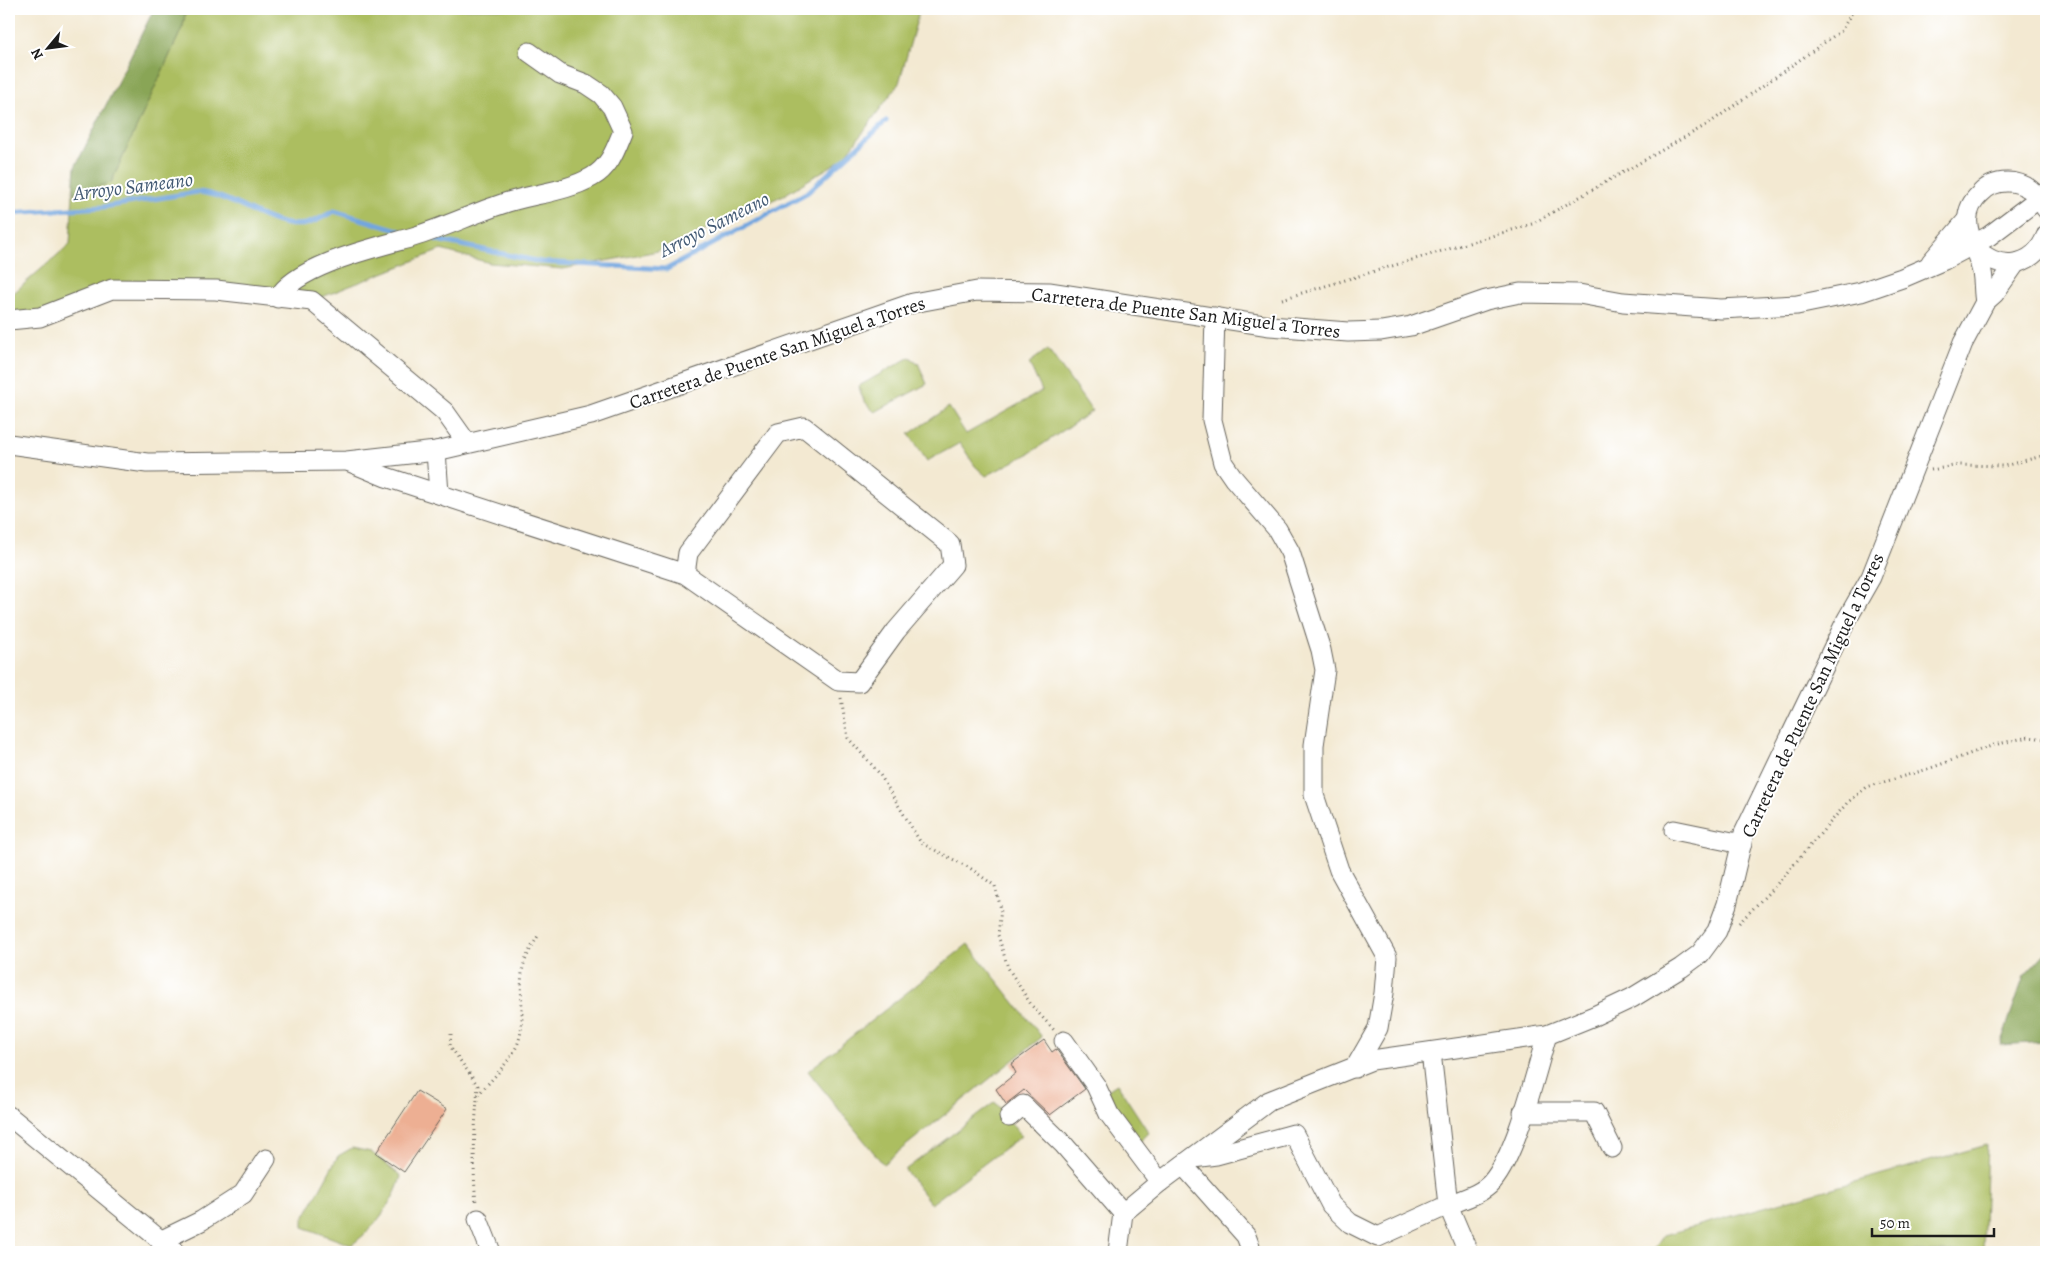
<svg xmlns="http://www.w3.org/2000/svg" width="2055" height="1261" font-family="Alegreya,serif">
	<style>
		.green { fill: #acbe61; stroke: #646d3e }
		.forest { fill: #89a557; stroke: #52603a }
		.lines { fill: none; stroke-linecap: round; stroke-linejoin: round }
		.stream { stroke: #72a6df; stroke-width: 5 }
		.building { fill: #edaf93 }
		.minor-casing { stroke: #67645c; stroke-width: 21 }
		.path { stroke: #67645c; stroke-width: 3; stroke-dasharray: 1 4; stroke-linecap: butt }
		.minor { stroke: #fff; stroke-width: 19 }
		.labels { text-anchor: middle; stroke-width: 4; stroke-linejoin: round; paint-order: stroke }
		.street-label { font-size: 19px; fill: #1c1c1c; stroke: #fff }
		.water-label { font-size: 20px; font-style: italic; fill: #435a74; stroke: #fff }
	</style>
	<rect width="100%" height="100%" fill="#fff"/>
	<filter id="ink" filterUnits="userSpaceOnUse"><feTurbulence type="fractalNoise" baseFrequency=".02" numOctaves="2"/><feDisplacementMap in="SourceGraphic" scale="10" xChannelSelector="R" yChannelSelector="G"/><feConvolveMatrix kernelMatrix="1 2 1 2 8 2 1 2 1" color-interpolation-filters="sRGB"/></filter>
	<filter id="wash" filterUnits="userSpaceOnUse"><feTurbulence type="fractalNoise" baseFrequency=".0096" numOctaves="4" result="noise"/><feDisplacementMap in="SourceGraphic" scale="20" xChannelSelector="R" yChannelSelector="G"/><feGaussianBlur stdDeviation="1.12" result="paint"/><feColorMatrix in="noise" values="0 0 0 0 0 0 0 0 0 0 0 0 0 0 0 0 0 1.4 0 .05"/><feComposite in="paint" operator="in"/></filter>
	<g filter="url(#wash)">
		<rect width="100%" height="100%" fill="#f3e9d2"/>
		<g class="green">
			<path d="M 186,9 L 920,9 L 899,83 L 844,158 L 784,195 L 658,251 L 563,269 L 490,263 L 441,250 L 312,301 L 112,289 L 40,317 L 9,315 L 9,297 L 70,244 L 73,193 L 111,182 L 183,26 Z"/>
			<path d="M 1048,349 L 1092,411 L 1030,453 L 986,476 L 975,466 L 960,443 L 927,461 L 909,434 L 949,407 L 966,434 L 1042,391 L 1029,363 Z"/>
			<path d="M 910,357 L 918,363 L 927,384 L 875,412 C 866,405 861,397 859,386 Z"/>
			<path d="M 968,944 L 1042,1037 L 883,1164 L 808,1071 Z"/>
			<path d="M 1117,1084 L 1149,1133 L 1134,1147 L 1100,1095 Z"/>
			<path d="M 995,1102 L 1021,1136 L 931,1204 L 905,1170 Z"/>
			<path d="M 1987,1145 L 1983,1252 L 1652,1252 L 1664,1235 Z"/>
			<path d="M 352,1148 L 371,1152 L 401,1176 C 395,1202 372,1231 351,1245 L 303,1227 L 303,1220 L 338,1156 Z"/>
		</g>
		<g class="forest">
			<path d="M 154,9 L 186,9 L 183,26 L 111,183 L 73,193 L 75,167 Z"/>
			<path d="M 2046,952 L 2046,1042 L 2000,1045 L 2024,976 Z"/>
		</g>
		<g class="lines">
			<g class="stream">
				<path d="M 9,213 L 103,207 L 197,192 C 233,194 271,231 306,224 C 316,222 326,215 334,211 L 398,230"/>
				<path d="M 437,240 L 541,262 L 667,269 L 808,192 L 886,121"/>
			</g>
		</g>
		<g id="blocks">
			<g class="building">
				<path d="M 1044,1040 L 1052,1052 L 1056,1049 L 1085,1089 L 1050,1115 L 1024,1090 L 1006,1104 L 996,1089 L 1016,1073 L 1011,1064 Z"/>
				<path d="M 417,1091 L 447,1109 L 404,1172 L 376,1153 Z"/>
			</g>
		</g>
	</g>
	<g filter="url(#ink)">
		<use href="#blocks" fill-opacity="0" stroke="#67645c" stroke-width="1"/>
		<g class="lines">
			<g class="minor-casing">
				<g id="minor">
					<path d="M 1974,246 C 1996,272 2033,269 2046,236"/>
					<path d="M 1931,262 L 1966,221"/>
					<path d="M 278,298 C 296,265 378,247 413,237 C 443,228 472,214 502,204 C 531,194 566,192 592,177 C 610,167 616,148 623,131 L 612,107 L 601,94 L 586,84 L 560,74 L 529,52"/>
					<path d="M 1985,302 C 1983,292 1984,282 1982,272 C 1976,244 1954,218 1980,194 C 1987,186 1997,182 2007,182 C 2026,182 2037,193 2046,209"/>
					<path d="M 1215,317 L 1212,420 L 1223,463 L 1234,479 L 1277,529 L 1290,552 L 1321,650 L 1325,670 L 1314,745 L 1314,795 L 1339,870 L 1387,957 L 1384,993 L 1378,1028 L 1355,1068"/>
					<path d="M 9,320 L 40,317 L 112,289 L 216,290 L 312,301 L 445,412 L 467,443"/>
					<path d="M 9,444 L 147,463 L 347,461 L 436,451 L 591,415 L 913,303 L 977,291 L 1049,292 L 1270,326 L 1348,332 L 1381,331 L 1411,326 L 1486,300 L 1520,293 L 1579,294 L 1623,302 L 1721,309 L 1797,305 L 1861,292 L 1902,278 L 1944,260 L 1989,236 L 2046,193"/>
					<path d="M 436,451 L 439,494"/>
					<path d="M 350,462 L 386,477 L 685,574 L 838,681 L 859,682 L 896,631 L 953,565 L 950,544 L 804,427 L 778,433 L 688,553 L 685,574"/>
					<path d="M 1674,830 L 1742,844"/>
					<path d="M 1064,1041 L 1096,1086 L 1109,1114 L 1160,1182"/>
					<path d="M 1523,1112 L 1594,1112 L 1612,1148"/>
					<path d="M 9,1116 L 175,1252"/>
					<path d="M 1009,1117 L 1023,1105 L 1064,1145 L 1123,1213"/>
					<path d="M 1193,1158 L 1216,1155 L 1294,1134 L 1331,1205 L 1350,1223 L 1378,1237 L 1448,1205 L 1431,1052"/>
					<path d="M 1183,1165 L 1246,1236 L 1252,1252"/>
					<path d="M 478,1219 L 491,1252"/>
					<path d="M 160,1241 L 201,1221 L 243,1194 L 266,1159"/>
					<path d="M 1118,1252 L 1123,1213 L 1160,1182 L 1269,1101 L 1372,1060 L 1547,1035 L 1594,1016 L 1632,998 L 1681,968 L 1700,954 L 1717,931 L 1727,904 L 1744,833 L 1846,621 L 1871,577 L 1963,343 L 1985,302 L 1994,294 L 2015,264"/>
					<path d="M 1468,1252 L 1448,1205 C 1463,1199 1482,1194 1492,1182 C 1517,1153 1535,1074 1547,1035"/>
				</g>
			</g>
			<g class="path">
				<path d="M 1282,299 L 1532,224 L 1708,124 L 1841,31 L 1854,9"/>
				<path d="M 1931,470 L 1959,465 L 2004,466 L 2046,455"/>
				<path d="M 841,698 L 848,738 L 879,773 L 921,843 L 970,868 L 995,886 L 1001,909 L 998,935 L 1008,968 L 1032,1006 L 1054,1030"/>
				<path d="M 1739,923 L 1777,884 L 1847,803 L 1867,787 L 1928,769 L 1994,745 L 2028,737 L 2046,739"/>
				<path d="M 451,1034 L 450,1046 L 478,1086 C 475,1125 472,1163 476,1203"/>
				<path d="M 478,1095 C 490,1081 514,1058 519,1040 C 526,1016 518,990 523,967 C 526,956 532,946 538,936"/>
			</g>
			<use href="#minor" class="minor"/>
		</g>
	</g>
	<g class="labels">
		<g class="street-label">
			<text transform="translate(1186 312) rotate(7)" y="7">Carretera de Puente San Miguel a Torres</text>
			<text transform="translate(777 352) rotate(-19)" y="7">Carretera de Puente San Miguel a Torres</text>
			<text transform="translate(1812 695) rotate(-65)" y="7">Carretera de Puente San Miguel a Torres</text>
		</g>
		<g class="water-label">
			<text transform="translate(133 186) rotate(-7)" y="7">Arroyo Sameano</text>
			<text transform="translate(714 224) rotate(-27)" y="7">Arroyo Sameano</text>
		</g>
	</g>
	<rect width="2055" height="1261" fill="none" stroke="#fff" stroke-width="30"/>
	<g transform="translate(48 48) rotate(241)" stroke="#ffffff" stroke-width="4" paint-order="stroke">
	<path d="M0-4L9 19L0 12L-9 19Z" fill="#1c1c1c"/>
	<text y="-8" font-size="14" font-weight="bold" text-anchor="middle" fill="#1c1c1c">N</text>
	</g>
	<path d="M1872 1228v8h122v-8" fill="none" stroke="#1c1c1c" stroke-width="2.5"/>
	<text x="1880" y="1228" font-size="15" fill="#1c1c1c" stroke="#ffffff" stroke-width="4" paint-order="stroke">50 m</text>
</svg>
